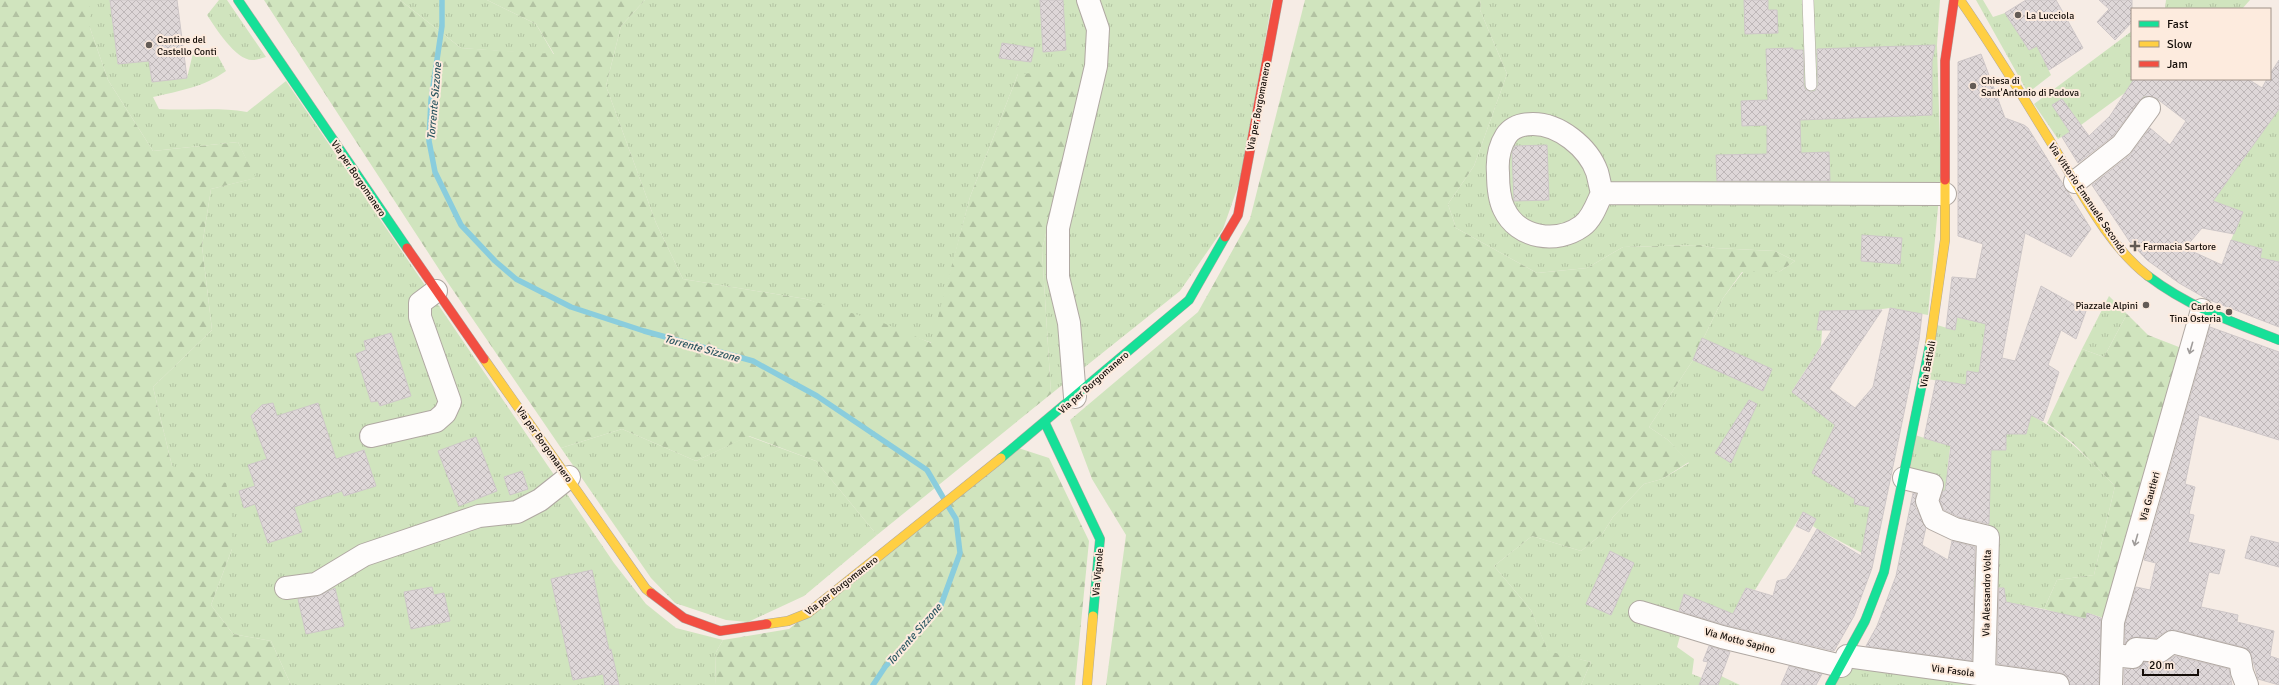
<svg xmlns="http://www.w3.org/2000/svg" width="2279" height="685" font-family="Signika,sans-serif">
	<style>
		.grass { fill: url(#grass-tufts) }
		.forest { fill: url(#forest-firs) }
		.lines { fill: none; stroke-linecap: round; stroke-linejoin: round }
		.stream { stroke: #8acddd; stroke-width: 5.5 }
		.building { fill: url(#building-cross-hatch); stroke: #cec7c8 }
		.lane-casing { stroke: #b0a8a2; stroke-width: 12 }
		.street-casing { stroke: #b0a8a2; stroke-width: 24 }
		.fast-casing { stroke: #b0a8a2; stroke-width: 10 }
		.slow-casing { stroke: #b0a8a2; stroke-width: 10 }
		.jam-casing { stroke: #b0a8a2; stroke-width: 10 }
		.lane { stroke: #fefcfb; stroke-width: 11 }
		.street { stroke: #fefcfb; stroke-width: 22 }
		.fast { stroke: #16e098; stroke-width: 9 }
		.slow { stroke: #ffcf43; stroke-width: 9 }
		.jam { stroke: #f24e42; stroke-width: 9 }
		.oneway { stroke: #a09c9a }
		.poi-dot { fill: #635b55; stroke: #fdebde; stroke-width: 1.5 }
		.labels { text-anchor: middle; stroke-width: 4; stroke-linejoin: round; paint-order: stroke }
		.poi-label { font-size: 10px; fill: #140d08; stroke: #fdebde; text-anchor: start }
		.street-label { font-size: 10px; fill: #140d08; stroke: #fdebde }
		.water-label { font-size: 11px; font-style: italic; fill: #2a5561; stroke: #fdebde }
	</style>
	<defs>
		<pattern id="grass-tufts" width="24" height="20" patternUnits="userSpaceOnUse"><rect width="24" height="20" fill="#d0e4be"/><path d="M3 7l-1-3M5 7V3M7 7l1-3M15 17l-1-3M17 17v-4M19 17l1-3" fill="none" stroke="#b2c2a2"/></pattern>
		<pattern id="forest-firs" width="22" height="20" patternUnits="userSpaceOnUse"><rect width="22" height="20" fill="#d0e4be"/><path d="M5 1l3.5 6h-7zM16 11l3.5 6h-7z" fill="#b2c2a2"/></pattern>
		<pattern id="building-cross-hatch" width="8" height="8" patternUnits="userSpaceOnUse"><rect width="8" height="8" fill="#ded7d8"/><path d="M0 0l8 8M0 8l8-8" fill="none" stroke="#beb7b8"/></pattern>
	</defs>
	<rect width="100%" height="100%" fill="#f6ece5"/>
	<g class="grass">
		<path d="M 90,0 L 110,0 L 118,64 L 149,61 L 152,82 L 187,78 L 193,53 L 218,56 L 226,71 C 204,87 179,91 153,97 L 159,109 C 188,111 218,107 247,112 L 286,81 L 614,563 L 646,604 L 676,628 L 723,640 L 716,652 L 715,685 L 291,685 L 271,641 L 233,634 L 211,605 L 232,549 L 172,466 L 153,387 L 212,330 L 202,246 L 211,189 L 255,178 L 238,142 L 153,151 L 108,80 L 90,28 Z"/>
		<path d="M 219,0 L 227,0 L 266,57 C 262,58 257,60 253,60 C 236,61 215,27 207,15 Z"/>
		<path d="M 400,0 L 487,0 L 536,24 L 554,55 L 461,48 Z"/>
		<path d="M 645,0 L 1272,0 L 1242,175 L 1223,229 L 1180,291 L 1051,394 L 1042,250 L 1063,161 L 1018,74 L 970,197 L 932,343 L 806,299 L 683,279 L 656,223 L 606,86 L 621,26 Z"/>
		<path d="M 1481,0 L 1940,0 L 1937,45 L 1941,175 L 1928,315 L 1890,308 L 1866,311 L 1820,311 L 1817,330 L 1822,330 L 1821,346 L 1792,391 L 1877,457 L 1860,483 L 1854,503 L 1876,508 L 1862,553 L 1817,529 L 1813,526 L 1816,519 L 1803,512 L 1755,590 L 1746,588 L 1733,614 L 1684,595 L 1677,615 L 1680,636 L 1677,647 L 1694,659 L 1692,674 L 1702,678 L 1721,676 L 1740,685 L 1581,685 L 1591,662 L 1548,652 L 1531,610 L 1494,566 L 1532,536 L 1581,551 L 1603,533 L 1613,517 L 1644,484 L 1662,479 L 1689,463 L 1668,440 L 1649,427 L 1693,360 L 1723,298 L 1743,272 L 1779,272 L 1795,261 L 1775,251 L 1715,248 L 1700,245 L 1623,247 L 1587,268 L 1537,273 L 1456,228 L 1448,204 L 1474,166 L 1507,74 L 1480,10 Z"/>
		<path d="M 1976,0 L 1983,0 L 1993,17 L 2005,13 L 2029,50 L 2037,46 L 2051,75 L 2028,93 Z"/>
		<path d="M 2166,0 L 2250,0 L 2242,9 L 2165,9 Z"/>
		<path d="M 2132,31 L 2132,79 L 2174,79 L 2158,101 L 2147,107 L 2126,92 L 2081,125 L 2071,112 L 2062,120 L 2070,132 L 2058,139 L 2034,104 Z"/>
		<path d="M 2279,109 L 2279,262 L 2260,258 L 2262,249 L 2231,240 L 2243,212 L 2213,201 Z"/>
		<path d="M 2109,296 L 2127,314 L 2104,357 L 2082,349 Z"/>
		<path d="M 1988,310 L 1979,373 L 1967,371 L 1966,385 L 1927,379 L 1937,325 L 1954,330 L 1957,317 L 1969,320 L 1971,314 Z"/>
		<path d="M 1949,397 L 1953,425 L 1947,472 L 1972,499 L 1906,481 L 1915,435 L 1943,444 Z"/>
		<path d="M 2031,415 C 2064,433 2089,459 2115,486 L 2094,575 L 2057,580 L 2044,609 L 2006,602 L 2004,588 L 1973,587 L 1974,577 L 1981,575 L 1984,541 L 1988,529 L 1991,450 L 2006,434 L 2026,434 Z"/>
		<path d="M 622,429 L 696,461 L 748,436 L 816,461 L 877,535 L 804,596 L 748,622 L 726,620 L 675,603 L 651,578 L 561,448 Z"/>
		<path d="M 1844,666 L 1996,685 L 1834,685 Z"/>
	</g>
	<g class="forest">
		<path d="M 0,0 L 90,0 L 90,28 L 108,80 L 153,151 L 238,142 L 256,178 L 211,189 L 202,246 L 212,330 L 153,387 L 172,466 L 226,483 L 232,509 L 232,549 L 211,605 L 233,634 L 271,641 L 291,685 L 0,685 Z"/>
		<path d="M 264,0 L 400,0 L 461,48 L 554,54 L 536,24 L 487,0 L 645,0 L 621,26 L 606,86 L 656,223 L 683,279 L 806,299 L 881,322 L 931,343 L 970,197 L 1018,74 L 1080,70 L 1063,161 L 1042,250 L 1051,394 L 877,535 L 816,461 L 749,436 L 696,461 L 622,429 L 561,448 L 446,280 Z"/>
		<path d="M 1305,0 L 1481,0 L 1480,10 L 1507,74 L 1474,166 L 1448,204 L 1456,228 L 1537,273 L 1587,268 L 1623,247 L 1700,245 L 1715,248 L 1775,251 L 1795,261 L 1779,272 L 1742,272 L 1723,298 L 1693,360 L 1649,427 L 1668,440 L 1689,462 L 1662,479 L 1644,484 L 1613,517 L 1603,533 L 1581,551 L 1532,536 L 1494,566 L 1531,610 L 1548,651 L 1591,662 L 1581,685 L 1106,685 L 1126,535 L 1092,479 L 1070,420 L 1198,312 L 1250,219 Z"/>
		<path d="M 2127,314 L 2148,335 L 2184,349 L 2110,620 L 2088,613 L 2086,621 L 2044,609 L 2057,580 L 2094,575 L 2115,486 L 2074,444 L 2047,423 L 2082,349 L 2104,357 Z"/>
		<path d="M 1015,447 L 1049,458 L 1089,541 L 1075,685 L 715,685 L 716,652 L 723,640 L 789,629 Z"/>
	</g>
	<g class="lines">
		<g class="stream">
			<path d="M 442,0 L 442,26 L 431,100 L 429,141 L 435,172 L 461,225 L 495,261 L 516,279 L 571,307 L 644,331 L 753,361 L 817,396 L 927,470 L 944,499"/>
			<path d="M 873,685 L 885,667 L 941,605 L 960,553 L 956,519 L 948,506"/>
		</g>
	</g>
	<g class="building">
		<path d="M 110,0 L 177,0 L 187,78 L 152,82 L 149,61 L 118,64 Z"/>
		<path d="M 1040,0 L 1063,0 L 1066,50 L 1043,52 Z"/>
		<path d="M 1744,0 L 1768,0 L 1768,10 L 1777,10 L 1778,33 L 1745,34 Z"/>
		<path d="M 2026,0 L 2056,0 L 2083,48 L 2049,70 L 2037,46 L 2029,50 L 2005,13 Z"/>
		<path d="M 2099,0 L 2132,0 L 2132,22 L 2115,40 L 2097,22 L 2109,9 Z"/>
		<path d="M 1002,43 L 1034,48 L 1031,62 L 999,58 Z"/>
		<path d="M 1935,45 L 1932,61 L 1932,115 L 1800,120 L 1801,153 L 1829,152 L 1830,181 L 1717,181 L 1716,155 L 1767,154 L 1767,125 L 1742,126 L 1741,101 L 1768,100 L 1766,49 L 1793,48 L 1793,50 L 1803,50 L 1804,86 L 1805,89 L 1811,92 L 1815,91 L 1818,85 L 1817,49 Z"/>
		<path d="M 1981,54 L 2005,118 L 2024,125 L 2028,128 L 2091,229 L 2071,257 L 2025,233 L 2002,358 L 2015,361 L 2041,286 L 2086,311 L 2076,339 L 2061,330 L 2048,365 L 2059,372 L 2043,421 L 2031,415 L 2026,434 L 2006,434 L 2006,450 L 1991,450 L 1989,524 L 1959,517 L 1944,510 L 1940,501 L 1943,491 L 1945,491 L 1951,446 L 1924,438 L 1936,380 L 1966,385 L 1967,371 L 1979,373 L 1986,324 L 1957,317 L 1955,330 L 1946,328 L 1952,277 L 1976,279 L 1983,244 L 1958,236 L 1958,62 Z"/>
		<path d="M 2279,60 L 2279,109 L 2213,201 L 2243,212 L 2234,234 L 2202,228 L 2185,248 L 2222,265 L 2231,240 L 2262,249 L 2260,258 L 2279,262 L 2279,327 L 2207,299 L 2179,283 L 2147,260 L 2130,242 L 2092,185 L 2130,155 L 2150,128 L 2170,145 L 2186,121 L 2156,98 L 2144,96 L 2139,101 L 2113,136 L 2078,163 L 2062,137 L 2070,132 L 2052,105 L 2062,99 L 2089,136 L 2110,116 L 2134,79 L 2248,79 L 2262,88 L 2267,79 L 2270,79 L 2270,74 Z"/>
		<path d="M 1547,145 L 1549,200 L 1514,201 L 1512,152 L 1515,146 Z"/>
		<path d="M 1862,235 L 1902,238 L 1900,264 L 1861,261 Z"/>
		<path d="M 1890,308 L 1922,314 L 1919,340 L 1872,568 L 1854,616 L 1834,651 L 1725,625 L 1679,611 L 1684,594 L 1733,614 L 1746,588 L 1773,596 L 1777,581 L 1786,579 L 1795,567 L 1817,529 L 1861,556 L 1870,507 L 1854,504 L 1855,499 L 1812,473 L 1835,425 L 1792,392 L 1832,330 L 1817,330 L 1820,311 L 1882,310 L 1829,389 L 1855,408 L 1873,387 Z"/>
		<path d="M 2210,327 L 2279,352 L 2279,440 L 2199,415 L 2185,484 L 2195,487 L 2189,514 L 2194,515 L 2188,542 L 2225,550 L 2219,574 L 2209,572 L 2201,607 L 2238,615 L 2237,622 L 2274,631 L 2270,656 L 2279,659 L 2279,685 L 2258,679 L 2252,657 L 2249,650 L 2243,647 L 2175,630 L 2165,632 L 2156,638 L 2137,637 L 2130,638 L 2125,644 L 2125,624 L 2136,587 L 2150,590 L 2156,563 L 2144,560 Z"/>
		<path d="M 391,333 L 411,396 L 380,406 L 378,401 L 371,402 L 356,354 L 366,350 L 364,341 Z"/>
		<path d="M 1702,338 L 1772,369 L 1763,391 L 1693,360 Z"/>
		<path d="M 1749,400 L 1757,404 L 1731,463 L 1715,453 Z"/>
		<path d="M 273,403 L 277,416 L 318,403 L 336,459 L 364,450 L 376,486 L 344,496 L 342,491 L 294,507 L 302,532 L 268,543 L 255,504 L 244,508 L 239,491 L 255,486 L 248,465 L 267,459 L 251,416 L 262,405 Z"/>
		<path d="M 476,437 L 497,491 L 459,506 L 438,451 Z"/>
		<path d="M 522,471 L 528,489 L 510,495 L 504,477 Z"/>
		<path d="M 1913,493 L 1916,494 L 1915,506 L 1926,527 L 1922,545 L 1948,560 L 1952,541 L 1975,547 L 1972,661 L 1866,646 L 1877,626 L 1896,576 Z"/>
		<path d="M 1803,512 L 1816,519 L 1809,532 L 1796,526 Z"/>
		<path d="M 2251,536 L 2279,543 L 2279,567 L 2245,558 Z"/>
		<path d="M 1610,551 L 1634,563 L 1611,615 L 1586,604 Z"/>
		<path d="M 592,570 L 609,650 L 611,649 L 619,685 L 605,685 L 603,674 L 573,680 L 551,579 Z"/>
		<path d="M 432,587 L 434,595 L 444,593 L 450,621 L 411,629 L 404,592 Z"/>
		<path d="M 335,588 L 344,626 L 306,634 L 298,599 L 318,596 Z"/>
		<path d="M 1999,588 L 2004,588 L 2006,602 L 2086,619 L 2087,613 L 2101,618 L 2099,685 L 2070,685 L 2066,675 L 2060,673 L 1997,664 Z"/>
		<path d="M 1709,646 L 1730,652 L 1718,685 L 1699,685 L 1708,662 L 1703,661 Z"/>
		<path d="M 2175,656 L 2229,669 L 2232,685 L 2124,685 L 2124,669 L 2139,668 L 2144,662 L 2160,663 Z"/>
		<path d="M 1789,666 L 1822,674 L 1816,685 L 1781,685 Z"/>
	</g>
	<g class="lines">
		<g class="lane-casing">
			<path id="lane" d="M 1808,0 L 1811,85"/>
		</g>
		<g class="street-casing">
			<g id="street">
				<path d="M 2075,182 L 2122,145 L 2149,108"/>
				<path d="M 1602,193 C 1597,204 1592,219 1582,226 C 1557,244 1518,239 1504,209 C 1499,199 1498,184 1498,173 C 1497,161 1499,147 1506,136 C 1512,127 1523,124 1533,124 C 1559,124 1588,147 1597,172 C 1599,179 1600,186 1602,193 L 1945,194"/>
				<path d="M 1075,397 L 1069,323 L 1058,277 L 1058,228 L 1096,66 L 1098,29 L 1088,0"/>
				<path d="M 371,436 L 436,421 L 445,413 L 450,402 L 420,317 L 420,303 L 436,291"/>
				<path d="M 1904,478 L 1932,485 L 1927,501 L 1934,519 L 1955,529 L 1988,537 L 1984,674"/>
				<path d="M 286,588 L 316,584 L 364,555 L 479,516 L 517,512 L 540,500 L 569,477"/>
				<path d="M 1640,612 L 1722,637 L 1841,666"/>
				<path d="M 2112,655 L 2133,657 L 2136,649 L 2160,651 L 2172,642 L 2240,659 L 2242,672 L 2247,685"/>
				<path d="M 1847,656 L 2058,685"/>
				<path d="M 2111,685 L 2113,622 L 2202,310"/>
			</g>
		</g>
		<g class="fast-casing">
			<g id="fast">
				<path d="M 238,0 L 407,248"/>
				<path d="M 2148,276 C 2189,307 2232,322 2279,340"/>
				<path d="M 1045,423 L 1100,539 L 1093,616"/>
				<path d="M 1001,458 L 1189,300 L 1225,237"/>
				<path d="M 1830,685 L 1865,621 L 1884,572 L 1930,344"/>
			</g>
		</g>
		<g class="slow-casing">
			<g id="slow">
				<path d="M 1960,0 C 1995,50 2026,102 2058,154 C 2083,195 2110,247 2148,276"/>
				<path d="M 1930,344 L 1945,240 L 1945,180"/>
				<path d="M 484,359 L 646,589 L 651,593"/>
				<path d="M 767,624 L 788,621 L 808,613 L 1001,458"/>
				<path d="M 1087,685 L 1093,616"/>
			</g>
		</g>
		<g class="jam-casing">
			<g id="jam">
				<path d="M 1945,180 L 1945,61 L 1954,0"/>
				<path d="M 1225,237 L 1238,215 L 1278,0"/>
				<path d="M 407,248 L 484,359"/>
				<path d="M 651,593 L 684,618 L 720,631 L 767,624"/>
			</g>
		</g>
		<use href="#lane" class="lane"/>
		<use href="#street" class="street"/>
		<use href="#fast" class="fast"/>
		<use href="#slow" class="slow"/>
		<use href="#jam" class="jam"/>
	</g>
	<defs><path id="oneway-shaft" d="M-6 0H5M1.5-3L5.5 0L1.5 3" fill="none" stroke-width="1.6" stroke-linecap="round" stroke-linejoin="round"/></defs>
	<g class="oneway">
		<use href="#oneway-shaft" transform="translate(2191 348) rotate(106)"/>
		<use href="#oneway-shaft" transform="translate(2136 540) rotate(106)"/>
	</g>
	<g class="poi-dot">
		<circle cx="2018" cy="15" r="4"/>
		<circle cx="149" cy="45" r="4"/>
		<circle cx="1973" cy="86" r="4"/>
		<path d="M2133 240h4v4h4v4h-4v4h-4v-4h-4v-4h4z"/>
		<circle cx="2146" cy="305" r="4"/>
		<circle cx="2229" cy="312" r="4"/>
	</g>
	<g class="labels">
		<g class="poi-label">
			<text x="2026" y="19">La Lucciola</text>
			<text x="157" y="43">Cantine del<tspan x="157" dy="12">Castello Conti</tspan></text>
			<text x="1981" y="84">Chiesa di<tspan x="1981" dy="12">Sant'Antonio di Padova</tspan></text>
			<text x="2143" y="250">Farmacia Sartore</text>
			<text x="2138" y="309" text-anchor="end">Piazzale Alpini</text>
			<text x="2221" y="310" text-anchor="end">Carlo e<tspan x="2221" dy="12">Tina Osteria</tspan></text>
		</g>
		<g class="street-label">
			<text transform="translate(1258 106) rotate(-79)" y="4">Via per Borgomanero</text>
			<text transform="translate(359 178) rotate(56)" y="4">Via per Borgomanero</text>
			<text transform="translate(2088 198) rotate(56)" y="4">Via Vittorio Emanuele Secondo</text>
			<text transform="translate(1927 364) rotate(-79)" y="4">Via Battioli</text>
			<text transform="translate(1093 382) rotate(-41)" y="4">Via per Borgomanero</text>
			<text transform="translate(545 444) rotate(55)" y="4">Via per Borgomanero</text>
			<text transform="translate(2149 496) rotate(-74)" y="4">Via Gautieri</text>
			<text transform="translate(1097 572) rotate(-85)" y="4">Via Vignole</text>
			<text transform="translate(841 585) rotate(-38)" y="4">Via per Borgomanero</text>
			<text transform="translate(1986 593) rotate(-89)" y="4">Via Alessandro Volta</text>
			<text transform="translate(1740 640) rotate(15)" y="4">Via Motto Sapino</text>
			<text transform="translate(1953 670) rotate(7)" y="4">Via Fasola</text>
		</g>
		<g class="water-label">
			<text transform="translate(434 101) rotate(-85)" y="4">Torrente Sizzone</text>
			<text transform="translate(702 348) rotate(15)" y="4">Torrente Sizzone</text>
			<text transform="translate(914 634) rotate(-49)" y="4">Torrente Sizzone</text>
		</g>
	</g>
	<rect x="2131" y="8" width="140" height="72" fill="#fdebde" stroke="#a09288"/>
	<rect x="2139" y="21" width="20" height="6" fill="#16e098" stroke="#a09288"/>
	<text x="2167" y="28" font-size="12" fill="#140d08">Fast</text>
	<rect x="2139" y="41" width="20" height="6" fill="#ffcf43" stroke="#a09288"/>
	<text x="2167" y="48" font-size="12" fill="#140d08">Slow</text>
	<rect x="2139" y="61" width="20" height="6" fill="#f24e42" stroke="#a09288"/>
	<text x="2167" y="68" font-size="12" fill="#140d08">Jam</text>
	<path d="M2143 669v6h55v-6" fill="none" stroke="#140d08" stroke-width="2"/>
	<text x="2149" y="669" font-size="12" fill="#140d08" stroke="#fdebde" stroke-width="3" paint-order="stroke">20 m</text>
</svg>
